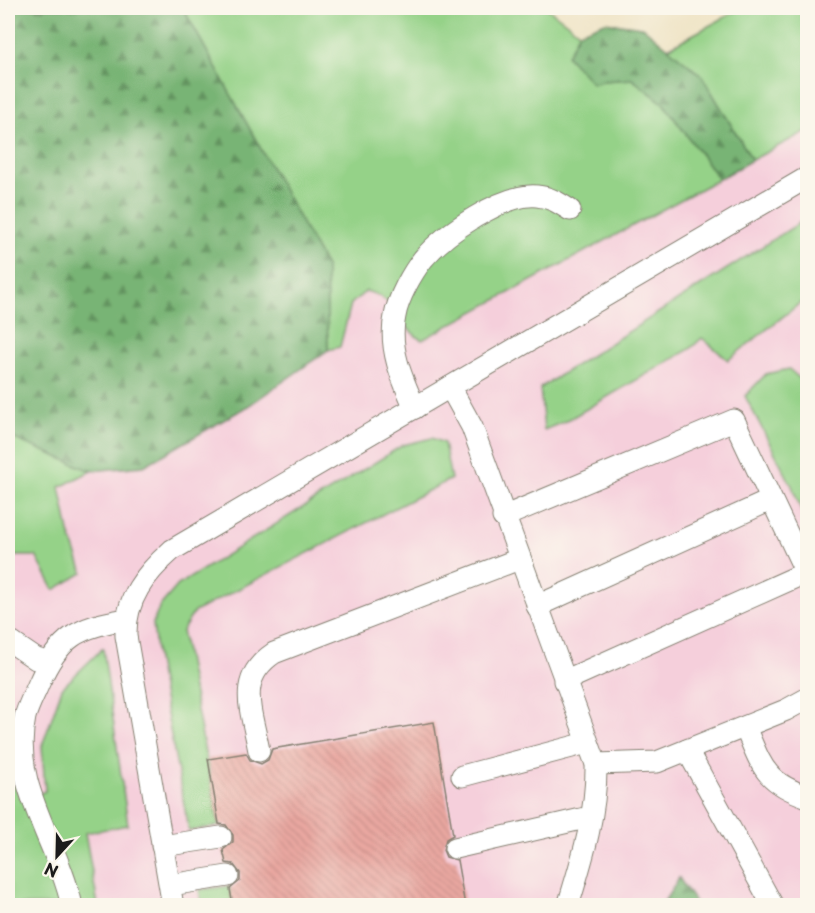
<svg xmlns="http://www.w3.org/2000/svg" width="815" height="913" font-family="'Playpen Sans',sans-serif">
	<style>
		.built { fill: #f5cfdb }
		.green { fill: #95d288; stroke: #587752; stroke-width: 1.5 }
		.forest { fill: url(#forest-firs); stroke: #4a6848; stroke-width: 1.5 }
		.building { fill: url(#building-back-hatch) }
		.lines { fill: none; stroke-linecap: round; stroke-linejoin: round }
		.lane-casing { stroke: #868072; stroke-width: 23 }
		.lane { stroke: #fff; stroke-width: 21 }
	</style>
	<defs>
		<pattern id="forest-firs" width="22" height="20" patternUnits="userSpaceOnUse" patternTransform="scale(1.5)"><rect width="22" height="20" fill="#78b474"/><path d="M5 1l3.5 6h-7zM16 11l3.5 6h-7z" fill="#62925e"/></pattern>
		<pattern id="building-back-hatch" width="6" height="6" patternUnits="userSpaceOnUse" patternTransform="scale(1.5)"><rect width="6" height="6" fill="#e9a7a0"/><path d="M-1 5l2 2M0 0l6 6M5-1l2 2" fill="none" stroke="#c78f89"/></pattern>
	</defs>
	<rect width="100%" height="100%" fill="#fbf7ec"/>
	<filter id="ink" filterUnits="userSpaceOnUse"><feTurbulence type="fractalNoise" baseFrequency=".0167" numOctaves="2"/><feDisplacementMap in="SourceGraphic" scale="12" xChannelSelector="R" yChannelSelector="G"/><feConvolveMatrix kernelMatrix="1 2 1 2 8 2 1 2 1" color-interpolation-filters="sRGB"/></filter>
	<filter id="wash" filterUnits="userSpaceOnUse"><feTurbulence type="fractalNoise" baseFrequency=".008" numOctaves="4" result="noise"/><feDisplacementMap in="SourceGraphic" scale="24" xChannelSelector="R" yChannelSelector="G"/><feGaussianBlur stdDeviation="1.35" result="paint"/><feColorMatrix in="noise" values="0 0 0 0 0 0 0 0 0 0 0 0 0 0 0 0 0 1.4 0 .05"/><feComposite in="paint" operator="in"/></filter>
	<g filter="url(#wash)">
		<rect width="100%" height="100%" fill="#f0e5c8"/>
		<path class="built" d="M 742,8 L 799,8 L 808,24 L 807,905 L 697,905 L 679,879 L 662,906 L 8,905 L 8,436 L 144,466 L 248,406 L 328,350 L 301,220 L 602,81 Z"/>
		<g class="green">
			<path d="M 183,8 L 547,8 L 579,32 L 567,56 L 602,81 L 632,79 L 663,103 L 719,179 L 422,340 C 395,324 402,301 366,291 L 351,304 L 340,347 L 328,350 L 326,267 Z"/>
			<path d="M 742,8 L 799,8 L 807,24 L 807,131 L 752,160 L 702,76 L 668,48 Z"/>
			<path d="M 807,218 L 808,284 L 804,300 L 728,360 L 702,338 L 690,349 L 566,421 L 544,430 L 540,388 Z"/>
			<path d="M 789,369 L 807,385 L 807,526 L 792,486 L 745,396 L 766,374 Z"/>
			<path d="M 8,436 L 91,471 L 60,487 L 69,532 L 83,573 L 54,590 L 36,556 L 8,556 Z"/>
			<path d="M 432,438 L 444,443 L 451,479 L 194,612 L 182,631 L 219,826 L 189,831 L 157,661 L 153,623 L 160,606 L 178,585 L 403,445 Z"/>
			<path d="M 103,648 L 128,825 L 85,833 L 98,905 L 8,905 L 8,774 L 23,801 L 45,791 L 42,746 L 62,688 Z"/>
			<path d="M 229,886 L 233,905 L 202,905 L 199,890 Z"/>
		</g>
		<g class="forest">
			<path d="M 8,8 L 183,8 L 326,267 L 328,350 L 248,406 L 144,466 L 91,471 L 8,436 Z"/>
			<path d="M 605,22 L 643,27 L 702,76 L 752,160 L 719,179 L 663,103 L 632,79 L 602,81 L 593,84 L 567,56 L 579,32 Z"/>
			<path d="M 679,878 L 697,905 L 662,905 Z"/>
		</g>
		<g id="blocks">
			<path class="building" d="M 434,722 L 453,835 L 446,839 L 443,850 L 446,857 L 457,860 L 465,906 L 233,906 L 230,889 L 240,881 L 240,873 L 233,864 L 226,863 L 223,850 L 233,842 L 233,835 L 226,825 L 219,824 L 208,759 L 246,753 L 250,760 L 261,764 L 268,760 L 272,749 Z"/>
		</g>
	</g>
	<g filter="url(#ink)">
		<use href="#blocks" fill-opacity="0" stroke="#868072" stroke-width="1.5"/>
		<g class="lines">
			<g class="lane-casing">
				<g id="lane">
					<path d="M 450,387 L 472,427 L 596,764 C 597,813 582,860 568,906"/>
					<path d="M 415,408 C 402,379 388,348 395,316 C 398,298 412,273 423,259 C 444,234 503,193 537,196 C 550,197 559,203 570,210"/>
					<path d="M 503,517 L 734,420 L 808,577"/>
					<path d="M 537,606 L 771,500"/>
					<path d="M 8,640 L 36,659 L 48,662"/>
					<path d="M 564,681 L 805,573"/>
					<path d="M 745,727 C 762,766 764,782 808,797"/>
					<path d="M 687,750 L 773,906"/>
					<path d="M 259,751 C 252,711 235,679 274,653 L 519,559"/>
					<path d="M 596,764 L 657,762 L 786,710 L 808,698"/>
					<path d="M 462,776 L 587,743"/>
					<path d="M 162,846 L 221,837"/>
					<path d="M 455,848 L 590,817"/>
					<path d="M 170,885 L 228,876"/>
					<path d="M 72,906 C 58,841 10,786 25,717 C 28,705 35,693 39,683 C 59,637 78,627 126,619"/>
					<path d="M 173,906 L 126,636 C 125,599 145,574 172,550 L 808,177"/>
				</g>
			</g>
			<use href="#lane" class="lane"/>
		</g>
	</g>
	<rect width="815" height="913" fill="none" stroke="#fbf7ec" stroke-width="30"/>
	<g transform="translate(57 856) rotate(202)" stroke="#fbf7ec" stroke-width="4.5" paint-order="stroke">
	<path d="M0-4.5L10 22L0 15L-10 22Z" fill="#1c1c1c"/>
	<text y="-9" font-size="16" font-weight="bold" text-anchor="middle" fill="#1c1c1c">N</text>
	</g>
</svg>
